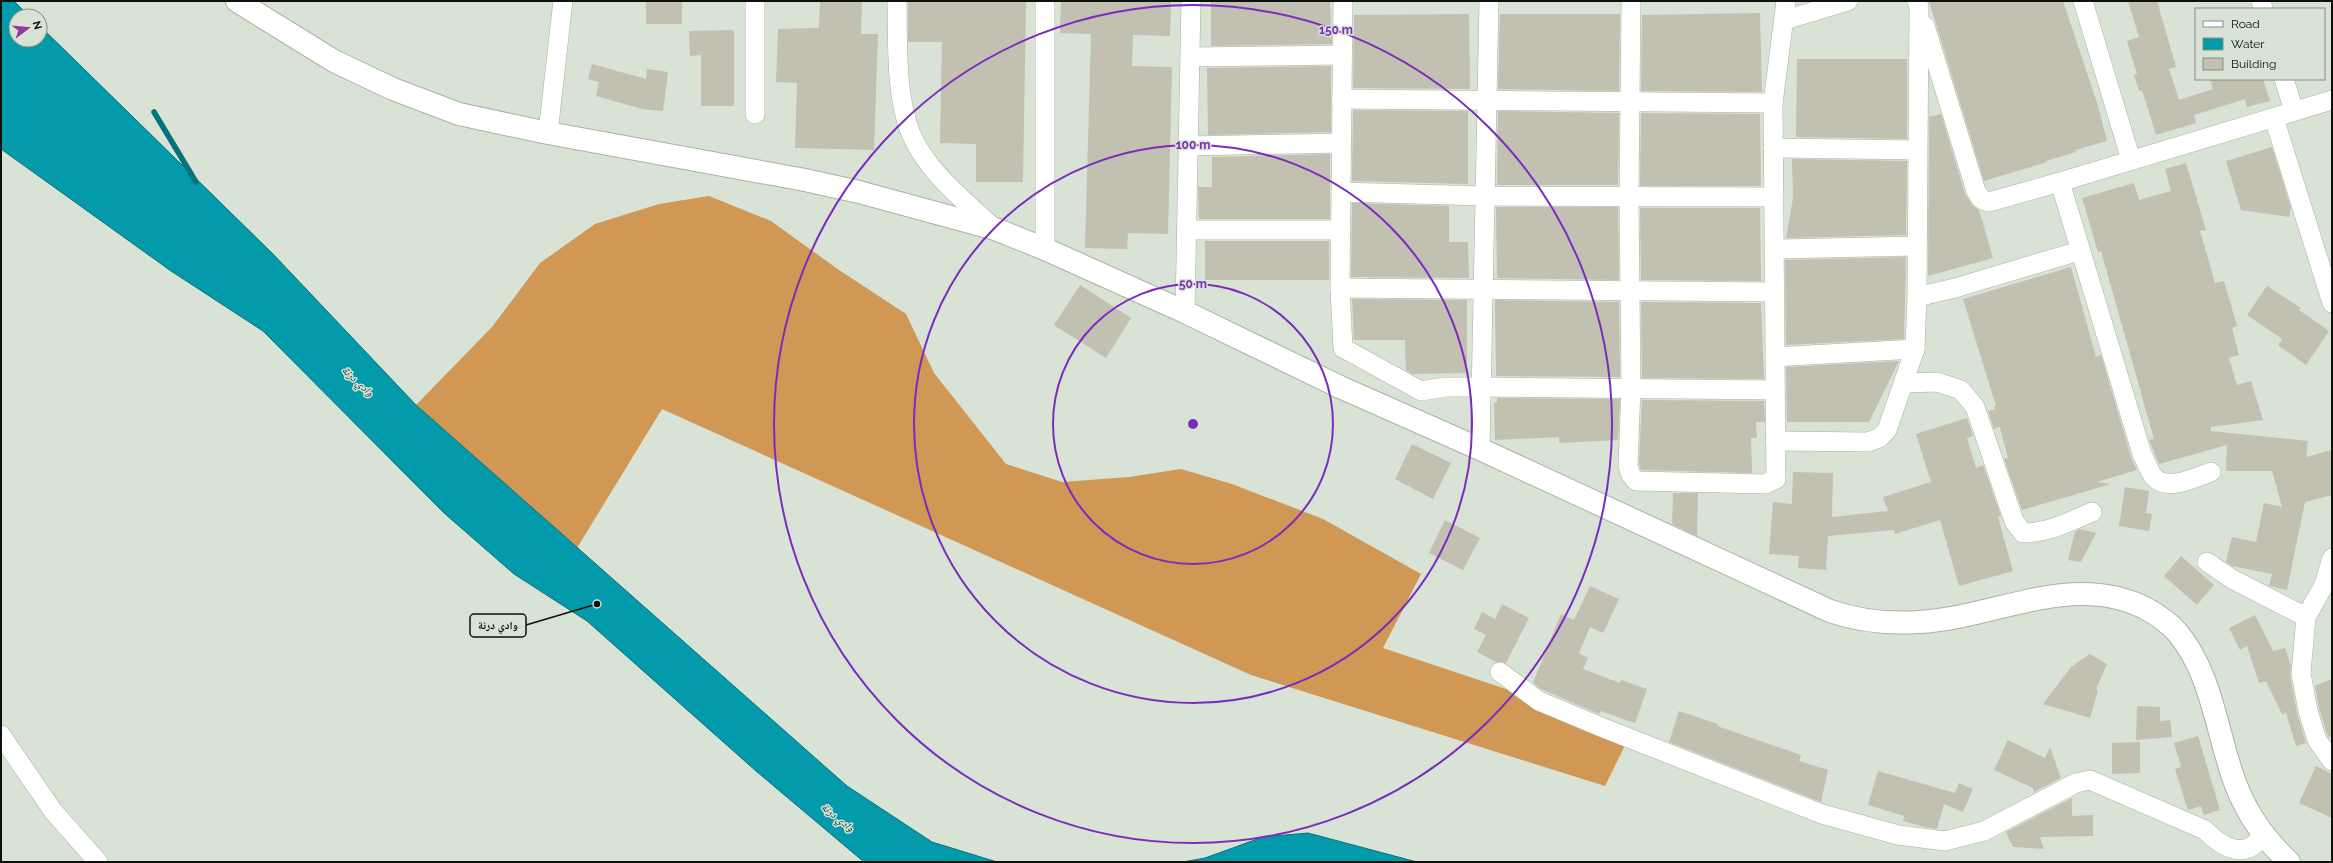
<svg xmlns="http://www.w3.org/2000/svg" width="2333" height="863" font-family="Raleway,'Noto Naskh Arabic',sans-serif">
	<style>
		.forest { fill: #d09755 }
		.water { fill: #039bab; stroke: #06727b }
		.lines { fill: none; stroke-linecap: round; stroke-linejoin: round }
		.stream { stroke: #06727b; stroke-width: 5.5 }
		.building { fill: #c2c0b1 }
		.minor-casing { stroke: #a9b2a6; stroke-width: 20 }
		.tertiary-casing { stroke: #a9b2a6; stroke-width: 24 }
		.minor { stroke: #fff; stroke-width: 19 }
		.tertiary { stroke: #fff; stroke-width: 22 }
		.ring { fill: none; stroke: #7b2cbf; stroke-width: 2 }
		.labels { text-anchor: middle; stroke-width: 3; stroke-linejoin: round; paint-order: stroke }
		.water-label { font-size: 11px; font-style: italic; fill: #003a41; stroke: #d8e2d5 }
		.centre { fill: #7b2cbf; stroke: #d8e2d5; stroke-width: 2 }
		.ring-label { font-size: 12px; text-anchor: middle; font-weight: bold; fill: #7b2cbf; stroke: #d8e2d5; stroke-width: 3; stroke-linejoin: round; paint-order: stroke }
		.leader { fill: none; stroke: #0d110c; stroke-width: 1.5 }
		.callout-dot { fill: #0d110c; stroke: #d8e2d5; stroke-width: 1.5 }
		.callout { fill: #d8e2d5; stroke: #0d110c; stroke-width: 1.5 }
		.callout-label { font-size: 11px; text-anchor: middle; font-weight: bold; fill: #0d110c }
	</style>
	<rect width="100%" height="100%" fill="#d8e2d5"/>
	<path class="forest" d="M 709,196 L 771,221 L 839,270 L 906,314 L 934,373 L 1006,464 L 1062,482 L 1129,477 L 1181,469 L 1232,484 L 1323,519 L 1421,574 L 1383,648 L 1632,731 L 1605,786 L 1251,675 L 662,409 L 577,548 L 416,405 L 492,327 L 540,263 L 595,224 L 659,204 Z"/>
	<g class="water">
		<path d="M 1,1 L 14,1 L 29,16 L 16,16 L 16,40 L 40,40 L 40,26 L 273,254 L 416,405 L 847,786 L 932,842 L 997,862 L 864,862 L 756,771 L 587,621 L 514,574 L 444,513 L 263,331 L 171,271 L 1,149 Z"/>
		<path d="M 1308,833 L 1417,862 L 1183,862 L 1205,858 L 1263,837 Z"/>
	</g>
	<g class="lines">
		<path class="stream" d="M 154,112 L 196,182"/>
	</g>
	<g class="building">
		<path d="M 658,1 L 682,1 L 682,24 L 646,24 L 646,2 Z"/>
		<path d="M 820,1 L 862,1 L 861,34 L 878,34 L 874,150 L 795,148 L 797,83 L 776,82 L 778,29 L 819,28 Z"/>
		<path d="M 908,1 L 1026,1 L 1023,182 L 976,182 L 976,144 L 940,143 L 942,42 L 908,42 Z"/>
		<path d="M 1061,1 L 1171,1 L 1170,36 L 1133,35 L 1132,66 L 1172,67 L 1168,234 L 1128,233 L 1127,249 L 1085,248 L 1091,34 L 1060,33 Z"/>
		<path d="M 1211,1 L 1330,1 L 1332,44 L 1211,46 Z"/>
		<path d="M 1929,1 L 2063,1 L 2098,106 L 2107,141 L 2075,150 L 2076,152 L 2046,161 L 2047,162 L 1984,181 Z"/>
		<path d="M 2128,1 L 2157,1 L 2176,67 L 2169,69 L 2179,100 L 2213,89 L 2210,79 L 2263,79 L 2270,101 L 2247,107 L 2245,99 L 2194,115 L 2196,123 L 2156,135 L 2142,90 L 2139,91 L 2134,75 L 2137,74 L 2127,41 L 2139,37 Z"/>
		<path d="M 1760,13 L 1762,92 L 1641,91 L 1642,15 Z"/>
		<path d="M 1469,14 L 1470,89 L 1353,88 L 1354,15 Z"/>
		<path d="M 1500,14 L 1620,14 L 1619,91 L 1498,89 Z"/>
		<path d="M 734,30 L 734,106 L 701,106 L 701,55 L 690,56 L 689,31 Z"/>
		<path d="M 1797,59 L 1907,59 L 1907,139 L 1796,137 Z"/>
		<path d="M 592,64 L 646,79 L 647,69 L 668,72 L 663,111 L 642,109 L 596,96 L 599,82 L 588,79 Z"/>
		<path d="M 1331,66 L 1331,132 L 1208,135 L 1207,68 Z"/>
		<path d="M 1353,110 L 1468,111 L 1468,184 L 1352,181 Z"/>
		<path d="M 1498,111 L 1619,113 L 1618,185 L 1497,185 Z"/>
		<path d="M 1641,113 L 1760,114 L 1761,186 L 1640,186 Z"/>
		<path d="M 1941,114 L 1965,194 L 1972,205 L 1979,210 L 1993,258 L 1928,276 L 1929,117 Z"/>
		<path d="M 2272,147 L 2291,208 L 2289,217 L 2241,210 L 2226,161 Z"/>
		<path d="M 1330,154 L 1330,219 L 1199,219 L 1198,187 L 1212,187 L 1212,157 Z"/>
		<path d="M 1792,159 L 1907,161 L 1906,235 L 1786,238 L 1793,198 Z"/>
		<path d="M 2186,163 L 2206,230 L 2200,231 L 2215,283 L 2224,281 L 2237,326 L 2232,328 L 2239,355 L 2229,358 L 2237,385 L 2251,381 L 2263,420 L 2211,427 L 2211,431 L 2308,441 L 2306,457 L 2332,450 L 2332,495 L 2305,502 L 2287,590 L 2269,586 L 2272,574 L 2232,566 L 2226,562 L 2232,537 L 2256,542 L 2264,503 L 2282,507 L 2272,471 L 2226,471 L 2227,445 L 2159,464 L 2149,440 L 2154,439 L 2101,251 L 2098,252 L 2082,198 L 2134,183 L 2139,200 L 2171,191 L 2165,169 Z"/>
		<path d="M 1352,203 L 1449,206 L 1449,242 L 1468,242 L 1469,278 L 1351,277 Z"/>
		<path d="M 1496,207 L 1618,207 L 1619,280 L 1497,278 Z"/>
		<path d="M 1640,208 L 1760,208 L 1761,281 L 1641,280 Z"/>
		<rect x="1205" y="241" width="124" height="39"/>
		<path d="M 1906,257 L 1904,339 L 1786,345 L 1785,260 Z"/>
		<path d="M 2071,267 L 2096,357 L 2101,355 L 2131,457 L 2137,470 L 2097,482 L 2111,484 L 2022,510 L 2004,459 L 2008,458 L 2000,427 L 1994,429 L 1988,411 L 1995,409 L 1994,407 L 1996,406 L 1963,299 Z"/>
		<path d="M 1080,285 L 1131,318 L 1106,358 L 1054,325 Z"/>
		<path d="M 2267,286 L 2301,308 L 2299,310 L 2329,331 L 2306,365 L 2278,345 L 2282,339 L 2247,315 Z"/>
		<path d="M 1352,299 L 1467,300 L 1467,373 L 1412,374 L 1406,370 L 1405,340 L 1354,340 Z"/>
		<path d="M 1495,300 L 1619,302 L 1620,377 L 1496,376 Z"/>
		<path d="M 1641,302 L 1761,303 L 1764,379 L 1642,378 Z"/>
		<path d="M 1899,361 L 1869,422 L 1787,422 L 1786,367 Z"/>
		<path d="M 1497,398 L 1620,399 L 1618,440 L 1559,443 L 1559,437 L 1495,440 L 1494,403 L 1497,403 Z"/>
		<path d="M 1642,400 L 1764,401 L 1765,422 L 1756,422 L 1757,438 L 1751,438 L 1752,473 L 1641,470 L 1639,464 Z"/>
		<path d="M 1967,418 L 1973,436 L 1967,438 L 1976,468 L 1983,465 L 2001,516 L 1998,517 L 2013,571 L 1959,586 L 1940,520 L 1895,534 L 1894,530 L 1828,536 L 1826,570 L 1798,568 L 1799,556 L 1769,554 L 1773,502 L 1792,504 L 1793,472 L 1833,473 L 1832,517 L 1888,511 L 1883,497 L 1931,482 L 1916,434 Z"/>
		<path d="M 1412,444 L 1451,463 L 1433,499 L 1395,479 Z"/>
		<path d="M 2125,487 L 2149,491 L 2146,513 L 2152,514 L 2149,531 L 2119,526 Z"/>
		<path d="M 1673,493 L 1698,493 L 1697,536 L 1672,524 Z"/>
		<path d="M 1445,520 L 1480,538 L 1463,570 L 1429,553 Z"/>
		<path d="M 2080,529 L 2096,533 L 2081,562 L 2068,560 L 2075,532 Z"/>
		<path d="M 2181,556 L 2214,585 L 2197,605 L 2164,576 Z"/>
		<path d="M 1590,586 L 1619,599 L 1603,633 L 1590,627 L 1579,653 L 1588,658 L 1583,669 L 1620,683 L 1621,680 L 1647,689 L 1635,723 L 1601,711 L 1599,714 L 1541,689 L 1533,683 L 1561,614 L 1574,620 Z"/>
		<path d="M 1502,604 L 1529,618 L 1506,663 L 1496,662 L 1477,652 L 1486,635 L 1474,629 L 1482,612 L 1495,619 Z"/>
		<path d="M 2255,615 L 2273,651 L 2285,648 L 2291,666 L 2290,675 L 2297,713 L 2306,743 L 2296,746 L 2286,713 L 2282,714 L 2266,681 L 2259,683 L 2247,646 L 2240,650 L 2229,628 Z"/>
		<path d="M 2090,654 L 2107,664 L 2096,689 L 2098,690 L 2090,718 L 2043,704 L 2071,667 Z"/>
		<path d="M 2332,679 L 2332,735 L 2328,737 L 2319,708 L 2315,686 Z"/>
		<path d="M 2137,706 L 2160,707 L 2160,721 L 2170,720 L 2172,737 L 2136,740 Z"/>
		<path d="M 1679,711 L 1718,724 L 1717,726 L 1801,755 L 1799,761 L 1828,770 L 1821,802 L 1669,742 Z"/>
		<path d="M 2198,736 L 2220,810 L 2204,815 L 2201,806 L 2188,810 L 2175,769 L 2181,767 L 2174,743 Z"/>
		<path d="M 2008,740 L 2045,758 L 2050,747 L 2061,778 L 2034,792 L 2033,788 L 1994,770 Z"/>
		<path d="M 2140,742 L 2140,773 L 2112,774 L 2112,743 Z"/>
		<path d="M 2316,766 L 2332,774 L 2332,818 L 2299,803 Z"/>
		<path d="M 1878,771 L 1955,793 L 1959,783 L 1973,789 L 1963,812 L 1944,804 L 1937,829 L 1925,827 L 1903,821 L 1904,816 L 1868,805 Z"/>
		<path d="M 2072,798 L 2072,816 L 2093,815 L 2093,836 L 2040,837 L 2044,849 L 2013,847 L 2006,832 Z"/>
	</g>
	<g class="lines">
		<g class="minor-casing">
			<g id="minor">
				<path d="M 755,1 L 755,114"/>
				<path d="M 897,1 C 898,42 895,95 911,134 C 928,173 965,201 995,229"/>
				<path d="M 1343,1 L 1340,288 L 1343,348 L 1421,391 L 1446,387 L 1481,387 L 1775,390"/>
				<path d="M 1631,1 L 1629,197 L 1631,388 L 1628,466 L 1631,475 L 1636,481 L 1765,484 L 1776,479 L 1773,103 L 1786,1"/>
				<path d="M 2083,1 L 2131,160"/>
				<path d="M 2261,1 L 2263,9"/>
				<path d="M 1785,20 L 1848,1"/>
				<path d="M 1925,26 L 1976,191 L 1981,199 L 1989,202 L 2060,182"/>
				<path d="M 1190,57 L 1342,55"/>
				<path d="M 2284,79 L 2294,111"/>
				<path d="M 1341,99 L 1773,103"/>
				<path d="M 2274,118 L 2332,303"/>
				<path d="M 548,133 L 563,1"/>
				<path d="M 1188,146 L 1341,143"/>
				<path d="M 1773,148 L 1917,150"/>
				<path d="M 1341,192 L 1485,196 L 1774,197"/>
				<path d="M 1186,230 L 1341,230"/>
				<path d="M 1045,249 L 1045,1"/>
				<path d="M 1775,249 L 1917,246"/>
				<path d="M 1340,288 L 1774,292"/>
				<path d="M 1917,297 L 1955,288 L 2079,251"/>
				<path d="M 1185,312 L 1191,1"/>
				<path d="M 1775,357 L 1915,349"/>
				<path d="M 1904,383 L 1937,382 L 1961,390 L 1975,407 L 2014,521 L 2023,533 C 2048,533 2069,522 2092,512"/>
				<path d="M 1775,441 L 1868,442 L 1879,438 L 1887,430 L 1915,349 L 1917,297 L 1919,7 L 1917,1"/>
				<path d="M 1480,449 L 1489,1"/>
				<path d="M 2211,472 C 2196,477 2167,492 2154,477 C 2149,472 2146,461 2142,454 L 2060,182 L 2332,100"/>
				<path d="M 2332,558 L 2324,585 L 2306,617 L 2301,673 L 2308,711 L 2317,740 L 2332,761"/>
				<path d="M 2207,562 L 2232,579 L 2306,617"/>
				<path d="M 1500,672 L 1539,701 L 1601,727 L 1822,814 L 1898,835 L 1945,841 L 1984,831 L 2076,783 L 2090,780 L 2205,830 C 2222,848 2246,861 2263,835"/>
				<path d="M 1,735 L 53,811 L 98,862"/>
			</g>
		</g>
		<g class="tertiary-casing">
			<path id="tertiary" d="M 237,1 L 334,61 L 393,89 L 459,114 L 548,133 L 805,180 L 859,192 L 995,229 L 1045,249 L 1185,312 L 1340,387 L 1480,449 L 1830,611 C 1859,621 1888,624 1919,622 C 1995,618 2072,571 2145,608 C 2156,614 2169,623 2177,632 C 2210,671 2216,726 2232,774 C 2243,808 2263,838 2289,862"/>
		</g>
		<use href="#minor" class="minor"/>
		<use href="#tertiary" class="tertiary"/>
	</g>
	<g class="ring">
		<circle cx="1193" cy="424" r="140"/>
		<circle cx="1193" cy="424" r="279"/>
		<circle cx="1193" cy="424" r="419"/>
	</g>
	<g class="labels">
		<g class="water-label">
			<text transform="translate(358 381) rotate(43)" y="4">وادي درنة</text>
			<text transform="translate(838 817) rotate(39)" y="4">وادي درنة</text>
		</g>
	</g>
	<circle cx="1193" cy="424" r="6" class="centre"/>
	<g class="ring-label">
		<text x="1336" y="34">150 m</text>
		<text x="1193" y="149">100 m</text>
		<text x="1193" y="288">50 m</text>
	</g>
	<path class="leader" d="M597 604L526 625"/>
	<circle class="callout-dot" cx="597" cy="604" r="4"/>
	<rect class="callout" x="470" y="614" width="56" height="23" rx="4"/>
	<g class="callout-label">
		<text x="498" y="629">وادي درنة</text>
	</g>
	<rect width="2333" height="863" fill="none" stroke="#0d110c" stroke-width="4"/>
	<rect x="2195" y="8" width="130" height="72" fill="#d8e2d5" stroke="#878e85"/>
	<rect x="2203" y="21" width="20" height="6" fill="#ffffff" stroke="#878e85"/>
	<text x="2231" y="28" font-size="12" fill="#0d110c">Road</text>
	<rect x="2203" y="38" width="20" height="12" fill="#039bab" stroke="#878e85"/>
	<text x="2231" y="48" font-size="12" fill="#0d110c">Water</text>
	<rect x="2203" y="58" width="20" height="12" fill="#c2c0b1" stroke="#878e85"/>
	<text x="2231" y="68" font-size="12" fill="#0d110c">Building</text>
	<g transform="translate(28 28) rotate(74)"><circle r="19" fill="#d8e2d5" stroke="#878e85"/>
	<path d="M0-3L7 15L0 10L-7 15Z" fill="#9436a0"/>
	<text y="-6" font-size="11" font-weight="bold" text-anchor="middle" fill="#0d110c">N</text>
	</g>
</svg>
